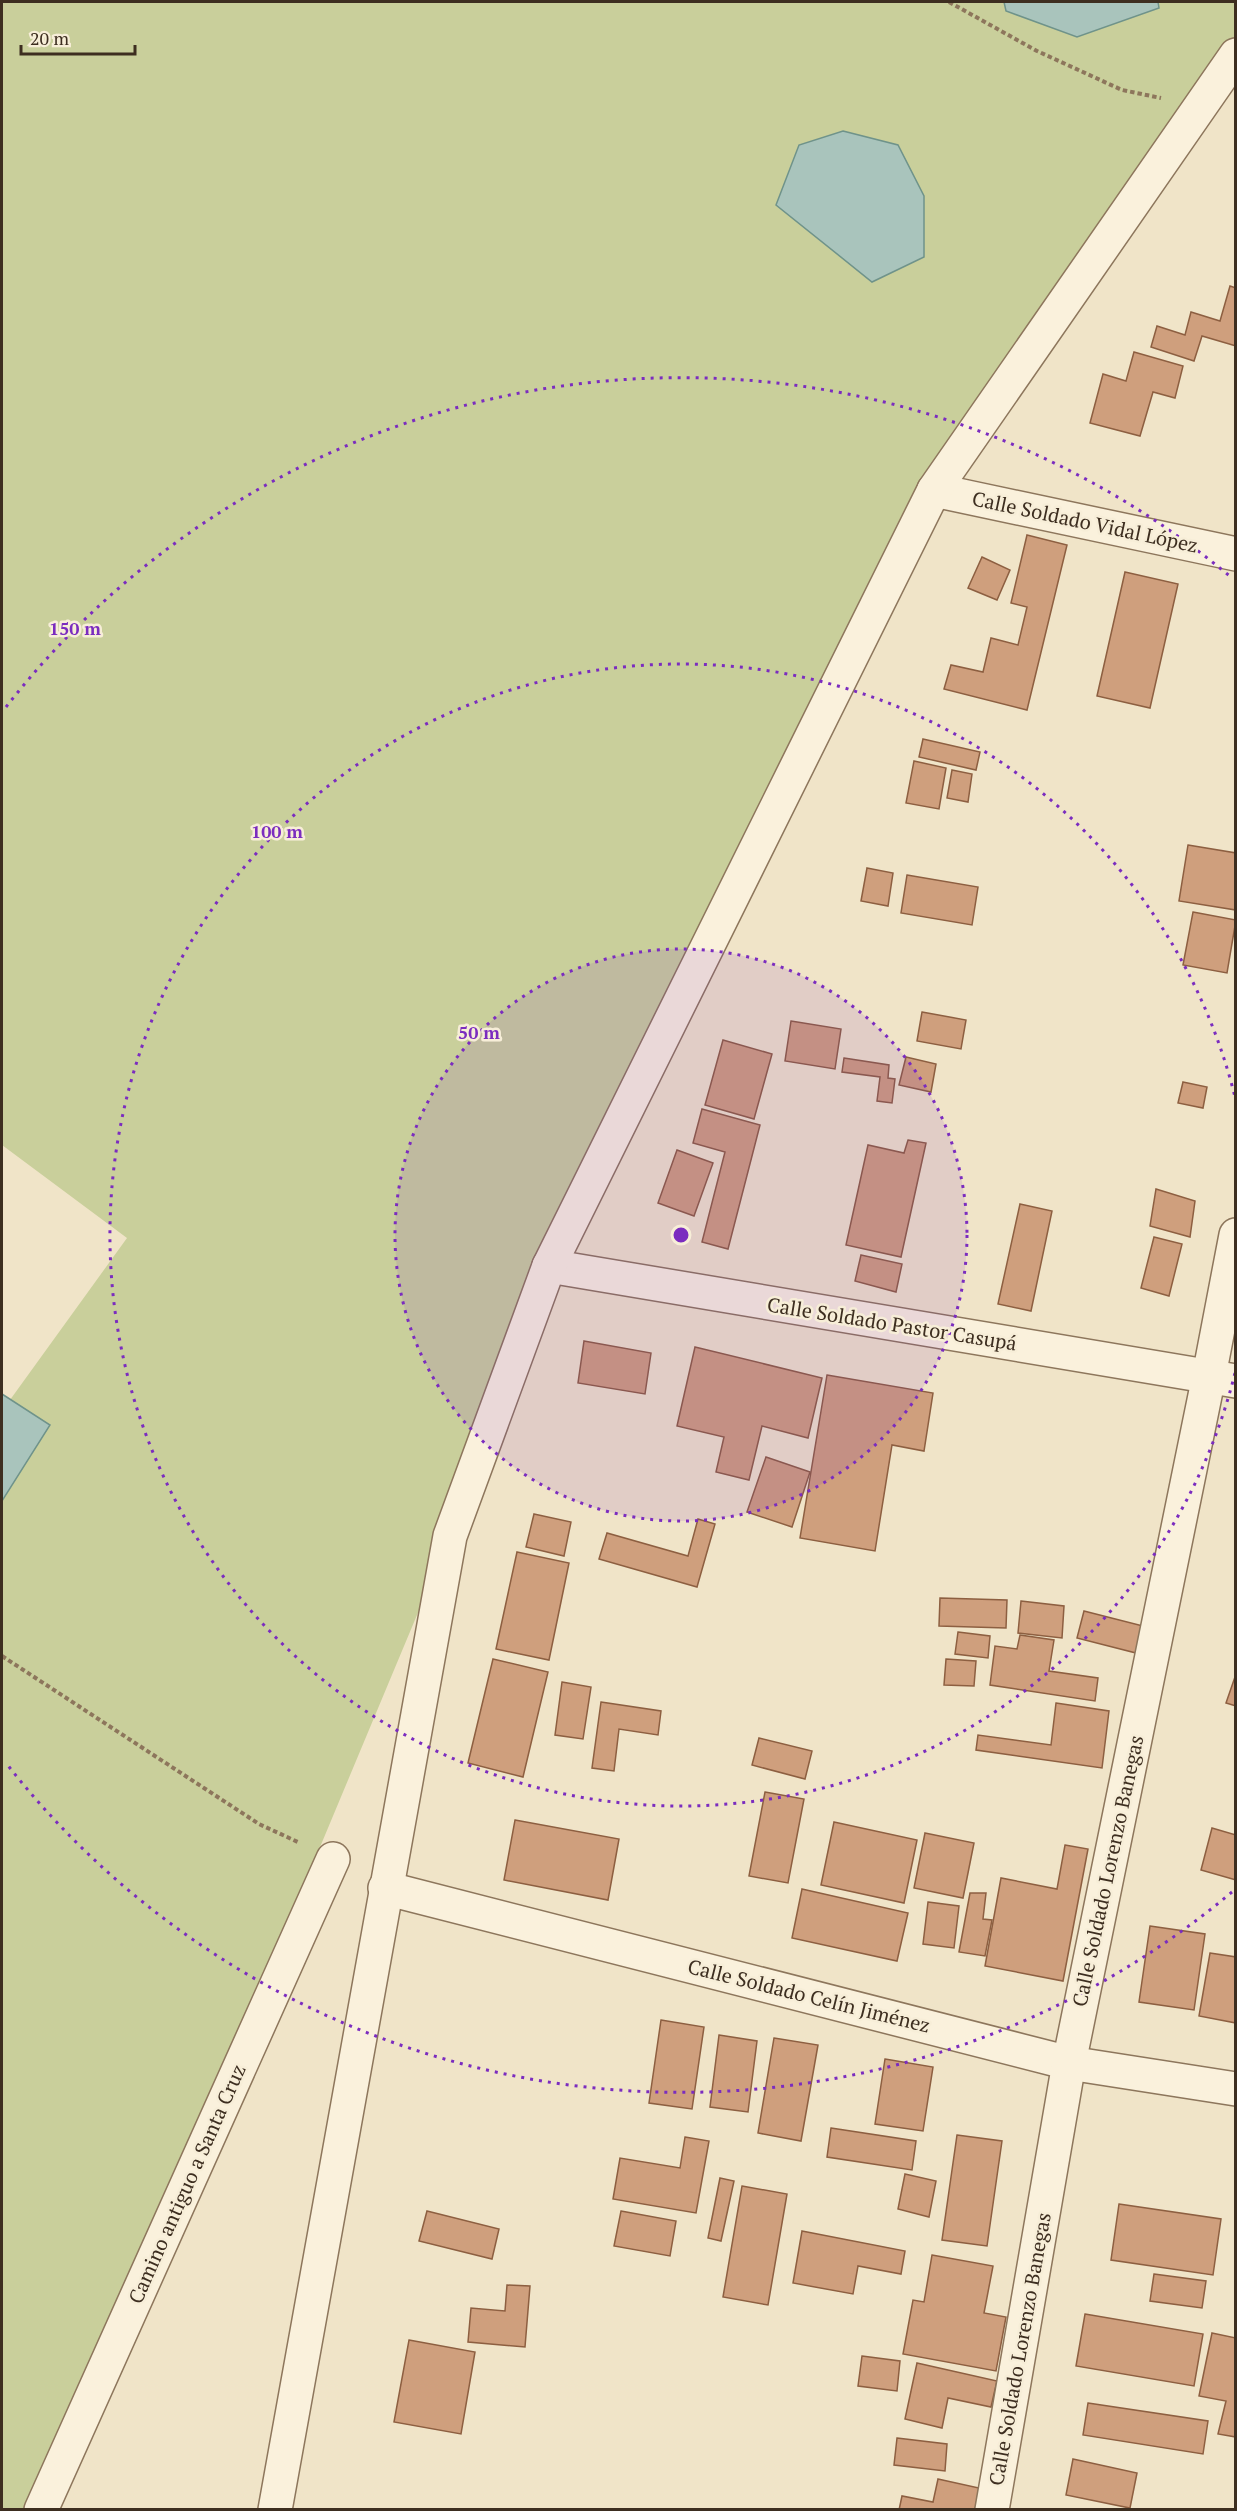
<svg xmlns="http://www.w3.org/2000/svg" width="1237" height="2511" font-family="'PT Serif',serif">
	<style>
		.green { fill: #c9cf9b; fill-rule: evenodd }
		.water { fill: #a9c4bc; stroke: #6f938a; stroke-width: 1.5 }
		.building { fill: #cf9f7d; stroke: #8d5f41; stroke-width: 1.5 }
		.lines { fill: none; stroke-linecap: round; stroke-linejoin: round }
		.minor-casing { stroke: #8d765c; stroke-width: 36 }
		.path { stroke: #8d765c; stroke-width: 4; stroke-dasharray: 4.5 3; stroke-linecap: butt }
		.minor { stroke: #faf1dc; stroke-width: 33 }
		.ring { fill: none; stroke: #7b2cbf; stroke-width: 3; stroke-dasharray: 3 6 }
		.labels { text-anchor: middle; stroke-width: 5; stroke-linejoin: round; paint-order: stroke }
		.street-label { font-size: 20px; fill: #3d2e20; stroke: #f7eed8 }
		.centre { fill: #7b2cbf; stroke: #f7eed8; stroke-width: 3 }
		.ring-label { font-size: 18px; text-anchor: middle; font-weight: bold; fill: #7b2cbf; stroke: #f7eed8; stroke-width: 5; stroke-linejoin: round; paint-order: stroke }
	</style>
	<rect width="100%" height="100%" fill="#f0e4c8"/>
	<path class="green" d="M 2,2 L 1004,2 L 1007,11 L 1159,8 L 1158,2 L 1235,2 L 1235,55 L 934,490 L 549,1266 L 450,1536 L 43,2510 L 2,2509 L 2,1411 L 127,1238 L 2,1145 ZM 799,145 L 872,282 L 776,205 Z"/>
	<g class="water">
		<path d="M 1004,2 L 1158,2 L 1159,8 L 1077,37 L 1006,11 Z"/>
		<path d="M 843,131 L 898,145 L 924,196 L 924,257 L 872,282 L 776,205 L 799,145 Z"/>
		<path d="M 2,1394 L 50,1425 L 2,1501 Z"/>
	</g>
	<g class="building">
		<path d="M 1230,286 L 1236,288 L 1236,346 L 1202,336 L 1194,361 L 1151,347 L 1157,326 L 1185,335 L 1191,312 L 1220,321 Z"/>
		<path d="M 1134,352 L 1183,366 L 1175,398 L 1153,392 L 1140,436 L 1090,423 L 1103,374 L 1126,381 Z"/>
		<path d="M 1027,535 L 1067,545 L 1027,710 L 944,689 L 951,665 L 983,672 L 991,638 L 1018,645 L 1027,607 L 1011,603 Z"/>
		<path d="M 982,557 L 1010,570 L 997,600 L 968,588 Z"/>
		<path d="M 1125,572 L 1178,584 L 1150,708 L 1097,696 Z"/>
		<path d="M 923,739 L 980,752 L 976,770 L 919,757 Z"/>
		<path d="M 914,761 L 946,768 L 939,809 L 906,803 Z"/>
		<path d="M 952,770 L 972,774 L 968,802 L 947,798 Z"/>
		<path d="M 1188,845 L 1236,853 L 1236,910 L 1179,901 Z"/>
		<path d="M 867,868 L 893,873 L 888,906 L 861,901 Z"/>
		<path d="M 907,875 L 978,887 L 972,925 L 901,913 Z"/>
		<path d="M 1193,912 L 1236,920 L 1227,973 L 1183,965 Z"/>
		<path d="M 922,1012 L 966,1020 L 961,1049 L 917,1041 Z"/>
		<path d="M 791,1021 L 841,1029 L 835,1069 L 785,1061 Z"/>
		<path d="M 723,1040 L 772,1054 L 754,1119 L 705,1105 Z"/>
		<path d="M 906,1057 L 936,1064 L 931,1092 L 899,1085 Z"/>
		<path d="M 844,1058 L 889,1065 L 888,1078 L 895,1079 L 892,1103 L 877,1101 L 880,1077 L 842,1072 Z"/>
		<path d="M 1183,1082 L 1207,1087 L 1203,1108 L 1178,1103 Z"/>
		<path d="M 702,1109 L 760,1125 L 728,1249 L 702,1242 L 725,1152 L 693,1143 Z"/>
		<path d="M 908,1140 L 926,1143 L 901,1257 L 846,1245 L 868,1145 L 904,1153 Z"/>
		<path d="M 677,1150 L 713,1163 L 694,1216 L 658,1203 Z"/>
		<path d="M 1156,1189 L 1195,1201 L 1190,1237 L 1150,1226 Z"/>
		<path d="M 1020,1204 L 1052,1211 L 1031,1311 L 998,1304 Z"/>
		<path d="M 1154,1237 L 1182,1244 L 1169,1296 L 1141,1288 Z"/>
		<path d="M 861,1255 L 902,1264 L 896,1292 L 855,1281 Z"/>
		<path d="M 584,1341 L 651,1353 L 645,1394 L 578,1383 Z"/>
		<path d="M 695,1347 L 822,1378 L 808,1438 L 762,1426 L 749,1480 L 716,1472 L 724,1437 L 677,1426 Z"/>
		<path d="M 827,1375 L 933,1393 L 924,1451 L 892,1445 L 875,1551 L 800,1538 Z"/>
		<path d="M 766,1457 L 810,1472 L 792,1527 L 747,1512 Z"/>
		<path d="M 534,1514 L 571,1522 L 564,1556 L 526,1547 Z"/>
		<path d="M 698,1519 L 715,1524 L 697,1587 L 599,1559 L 607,1533 L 688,1556 Z"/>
		<path d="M 517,1552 L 569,1563 L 549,1660 L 496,1649 Z"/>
		<path d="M 940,1598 L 1007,1600 L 1006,1628 L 939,1626 Z"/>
		<path d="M 1021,1601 L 1064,1606 L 1062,1638 L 1018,1633 Z"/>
		<path d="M 1084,1611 L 1143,1626 L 1136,1653 L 1077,1638 Z"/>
		<path d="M 958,1632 L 990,1636 L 988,1658 L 955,1654 Z"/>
		<path d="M 1020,1635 L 1054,1640 L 1049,1671 L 1098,1678 L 1095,1701 L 990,1685 L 995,1646 L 1017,1649 Z"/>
		<path d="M 493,1659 L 548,1672 L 523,1777 L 468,1763 Z"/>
		<path d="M 946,1659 L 976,1661 L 974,1686 L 944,1685 Z"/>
		<path d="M 1236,1674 L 1236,1706 L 1226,1703 Z"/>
		<path d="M 562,1682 L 591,1687 L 583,1739 L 555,1735 Z"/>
		<path d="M 601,1702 L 661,1711 L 658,1735 L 619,1729 L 614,1771 L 592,1768 Z"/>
		<path d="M 1056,1703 L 1109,1711 L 1102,1768 L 976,1750 L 978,1735 L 1051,1745 Z"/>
		<path d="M 759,1738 L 812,1751 L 805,1779 L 752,1765 Z"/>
		<path d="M 765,1792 L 804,1799 L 788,1883 L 749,1876 Z"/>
		<path d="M 515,1820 L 619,1839 L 608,1900 L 504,1880 Z"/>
		<path d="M 834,1822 L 917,1840 L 904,1903 L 821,1885 Z"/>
		<path d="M 1212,1828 L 1236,1835 L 1236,1880 L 1201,1870 Z"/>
		<path d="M 925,1833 L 974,1843 L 963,1898 L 914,1888 Z"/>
		<path d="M 1065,1845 L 1088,1849 L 1063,1981 L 985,1966 L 1001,1878 L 1057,1889 Z"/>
		<path d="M 802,1889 L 908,1913 L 897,1961 L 792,1938 Z"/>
		<path d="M 970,1893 L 986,1893 L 983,1919 L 992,1920 L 985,1956 L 959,1952 Z"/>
		<path d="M 928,1902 L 959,1906 L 954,1948 L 923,1944 Z"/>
		<path d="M 1150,1926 L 1205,1934 L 1194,2010 L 1139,2002 Z"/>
		<path d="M 1210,1953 L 1236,1957 L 1236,2023 L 1199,2016 Z"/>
		<path d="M 661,2020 L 704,2027 L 692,2109 L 649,2103 Z"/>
		<path d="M 719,2035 L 757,2041 L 748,2112 L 710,2107 Z"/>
		<path d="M 774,2038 L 818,2045 L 801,2141 L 758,2133 Z"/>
		<path d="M 885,2059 L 933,2067 L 923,2131 L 875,2124 Z"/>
		<path d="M 831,2128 L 916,2141 L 912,2170 L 827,2157 Z"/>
		<path d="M 957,2135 L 1002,2141 L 987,2246 L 942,2240 Z"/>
		<path d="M 685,2137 L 709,2141 L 696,2213 L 613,2199 L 620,2158 L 680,2168 Z"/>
		<path d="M 905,2174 L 936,2181 L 929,2217 L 898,2209 Z"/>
		<path d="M 720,2178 L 734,2181 L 721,2241 L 708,2238 Z"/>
		<path d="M 742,2186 L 787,2194 L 768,2305 L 723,2297 Z"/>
		<path d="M 1119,2204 L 1221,2219 L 1213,2275 L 1111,2260 Z"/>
		<path d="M 427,2211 L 499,2229 L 492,2259 L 419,2241 Z"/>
		<path d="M 621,2211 L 676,2221 L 670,2256 L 614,2246 Z"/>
		<path d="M 802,2231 L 905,2251 L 901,2274 L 858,2266 L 853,2294 L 793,2283 Z"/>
		<path d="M 932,2255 L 993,2266 L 984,2313 L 1006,2317 L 996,2371 L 903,2354 L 913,2300 L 924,2302 Z"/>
		<path d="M 1154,2274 L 1206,2281 L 1202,2308 L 1150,2301 Z"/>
		<path d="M 507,2285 L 530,2286 L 525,2347 L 468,2342 L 471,2308 L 505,2311 Z"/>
		<path d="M 1085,2314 L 1203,2334 L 1194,2386 L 1076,2366 Z"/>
		<path d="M 1212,2333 L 1236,2338 L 1236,2437 L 1218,2434 L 1226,2401 L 1199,2396 Z"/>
		<path d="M 409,2340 L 475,2352 L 461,2434 L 394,2422 Z"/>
		<path d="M 862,2356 L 900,2361 L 897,2391 L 858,2386 Z"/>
		<path d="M 917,2363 L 997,2381 L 991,2407 L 948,2398 L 942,2428 L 905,2419 Z"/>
		<path d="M 1088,2403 L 1208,2421 L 1203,2454 L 1083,2435 Z"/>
		<path d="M 897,2438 L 947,2444 L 945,2471 L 894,2465 Z"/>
		<path d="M 1073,2459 L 1137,2473 L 1130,2508 L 1066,2495 Z"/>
		<path d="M 938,2479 L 979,2488 L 975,2510 L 899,2510 L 902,2496 L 933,2502 Z"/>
	</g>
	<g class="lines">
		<g class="minor-casing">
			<g id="minor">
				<path d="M 934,490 L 1236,554"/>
				<path d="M 549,1266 L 1236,1381"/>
				<path d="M 385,1888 L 1069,2063 L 1236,2089"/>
				<path d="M 41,2510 L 333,1859"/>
				<path d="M 275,2510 L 450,1536 L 549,1266 L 934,490 L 1236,55"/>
				<path d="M 992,2510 L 1069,2063 L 1209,1376 L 1236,1235"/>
			</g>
		</g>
		<g class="path">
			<path d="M 949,2 L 1037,51 L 1122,90 L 1161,98"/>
			<path d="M 2,1656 L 259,1824 L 300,1843"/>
		</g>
		<use href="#minor" class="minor"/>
	</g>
	<circle cx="681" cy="1235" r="286" fill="#7b2cbf" fill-opacity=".12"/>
	<g class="ring">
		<circle cx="681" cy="1235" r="286"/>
		<path d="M1235 1373A571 571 0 1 1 1235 1097"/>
		<path d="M1232 1892A857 857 0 0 1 6 1763M6 707A857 857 0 0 1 1232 578"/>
	</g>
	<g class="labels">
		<g class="street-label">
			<text transform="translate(1085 522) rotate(12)" y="7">Calle Soldado Vidal López</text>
			<text transform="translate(892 1324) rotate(9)" y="7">Calle Soldado Pastor Casupá</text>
			<text transform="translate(1108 1871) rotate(-78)" y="7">Calle Soldado Lorenzo Banegas</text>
			<text transform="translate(809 1996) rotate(14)" y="7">Calle Soldado Celín Jiménez</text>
			<text transform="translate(187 2184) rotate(-66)" y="7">Camino antiguo a Santa Cruz</text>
			<text transform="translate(1020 2349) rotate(-80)" y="7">Calle Soldado Lorenzo Banegas</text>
		</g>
	</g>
	<circle cx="681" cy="1235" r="9" class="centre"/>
	<g class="ring-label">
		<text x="75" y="635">150 m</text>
		<text x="277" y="838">100 m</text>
		<text x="479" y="1039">50 m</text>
	</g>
	<rect width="1237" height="2511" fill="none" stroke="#3d2e20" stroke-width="6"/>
	<path d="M21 45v9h114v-9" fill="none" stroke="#3d2e20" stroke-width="3"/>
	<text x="30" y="45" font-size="18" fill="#3d2e20" stroke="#f7eed8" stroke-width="4.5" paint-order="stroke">20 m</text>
</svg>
